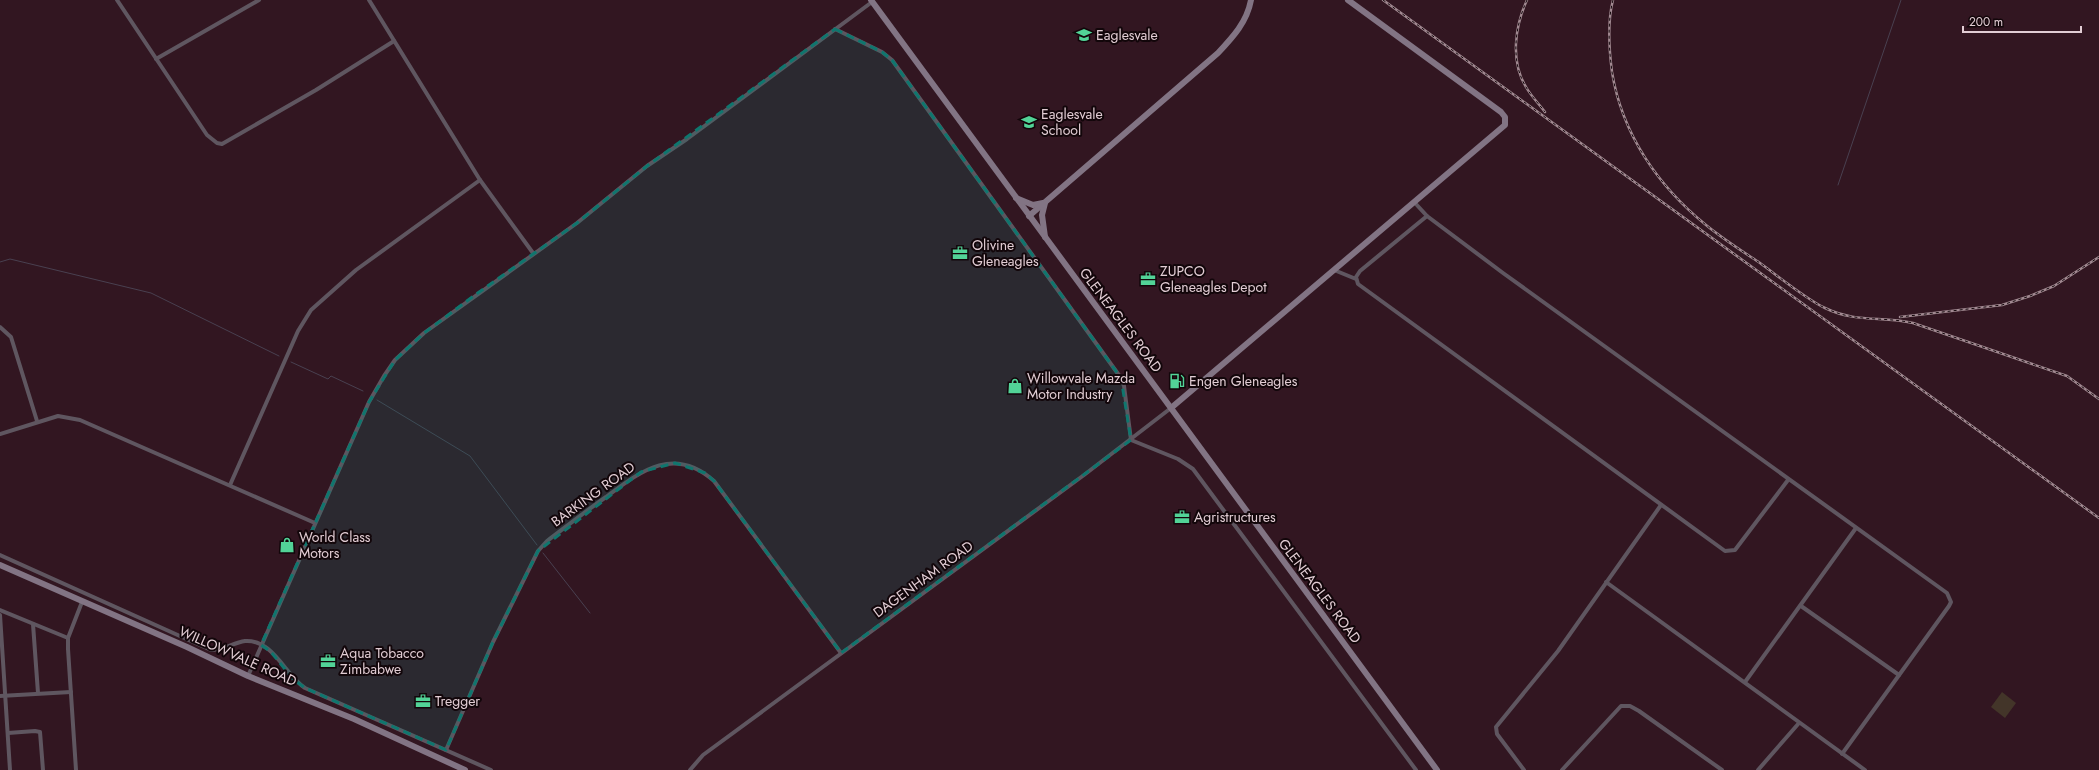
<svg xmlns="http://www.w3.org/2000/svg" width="2099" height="770" font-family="Jost,sans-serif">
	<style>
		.green { fill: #433529 }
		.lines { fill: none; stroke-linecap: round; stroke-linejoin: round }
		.stream { stroke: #494050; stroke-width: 1 }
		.street { stroke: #5f5660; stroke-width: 4 }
		.secondary { stroke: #827484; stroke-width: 6 }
		.rail-casing { stroke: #a18991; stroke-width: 2.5 }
		.rail { stroke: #12060a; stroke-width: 1; stroke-dasharray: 3; stroke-linecap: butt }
		.marked { fill: #0f766e; fill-opacity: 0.2; stroke: #0f766e; stroke-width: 3; stroke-dasharray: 8 5; stroke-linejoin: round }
		.labels { text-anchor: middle; stroke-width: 4; stroke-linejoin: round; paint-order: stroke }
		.poi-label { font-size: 14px; fill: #e2cdd4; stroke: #12060a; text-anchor: start }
		.street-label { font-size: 14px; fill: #e2cdd4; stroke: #12060a }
	</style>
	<rect width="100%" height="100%" fill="#321621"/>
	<path class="green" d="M 2002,692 L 2016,703 L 2005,718 L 1991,707 Z"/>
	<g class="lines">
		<g class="stream">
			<path d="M 1838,185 L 1901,0"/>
			<path d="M 0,262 L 10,259 L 151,293 L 279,356"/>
			<path d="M 291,362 L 328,379 L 331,376 L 363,391"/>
			<path d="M 377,400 L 470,456 L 537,545"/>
			<path d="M 543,553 L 590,613"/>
		</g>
		<g class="street">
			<path d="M 117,0 L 207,135 L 217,143 L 222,144 L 316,90 L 394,41"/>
			<path d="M 369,0 L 480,180 L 533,253"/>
			<path d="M 835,29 L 882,52 L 892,60 L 1121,378 L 1124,386 L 1131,440 L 1178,459 L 1193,469 L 1416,770"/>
			<path d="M 156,59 L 259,0"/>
			<path d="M 1415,203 L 1427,216 L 1503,273 L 1947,593 L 1951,602 L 1949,606 L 1842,754"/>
			<path d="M 1427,216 L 1360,271 L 1356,277 L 1358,284 L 1725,551 L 1735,550 L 1788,480"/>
			<path d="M 1334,270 L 1356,279"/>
			<path d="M 0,327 L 11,337 L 37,421"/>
			<path d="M 0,434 L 58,416 L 80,420 L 315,523"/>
			<path d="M 230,485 L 298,331 L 311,310 L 356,270 L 480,180"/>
			<path d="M 0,555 L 211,650 C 223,650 233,643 245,641 C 273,639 285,675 305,688 L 491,770"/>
			<path d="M 1606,582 L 1865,770"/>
			<path d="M 1801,606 L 1899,675"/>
			<path d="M 0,610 L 68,638"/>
			<path d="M 0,615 L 10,770"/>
			<path d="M 33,624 L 38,693"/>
			<path d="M 248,676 L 369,402 L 384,376 L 395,360 L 424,333 L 577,223 L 647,166 L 687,139 L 872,2"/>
			<path d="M 1745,682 L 1856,528"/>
			<path d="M 0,696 L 71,692"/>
			<path d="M 8,733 L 35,731 L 40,732 L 43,770"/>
			<path d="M 446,750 L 493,642 L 538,551 L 547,541 C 567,526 586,511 606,497 C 641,471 674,445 714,481 L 841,653"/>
			<path d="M 76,770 L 68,649 L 68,638 L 82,602"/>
			<path d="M 690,770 L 703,755 L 1084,475 L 1171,408"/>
			<path d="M 1524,770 L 1497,734 L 1496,727 L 1558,651 L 1661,505"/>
			<path d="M 1562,770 L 1621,706 L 1630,706 L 1639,711 L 1722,770"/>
			<path d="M 1758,770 L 1799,723"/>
		</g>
		<g class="secondary">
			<path d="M 871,0 L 1437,770"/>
			<path d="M 1016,198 L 1033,205 L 1043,203"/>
			<path d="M 1045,203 L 1042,215 L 1045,237"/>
			<path d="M 1029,216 L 1218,53 C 1233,37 1247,22 1251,0"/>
			<path d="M 1171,408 L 1505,125 L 1505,117 L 1501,112 L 1348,0"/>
			<path d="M 0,565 L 187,647 L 248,676 L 354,719 L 465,770"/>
		</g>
		<g class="rail-casing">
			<g id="rail">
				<path d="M 1383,0 L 2099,518"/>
				<path d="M 1527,0 C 1515,26 1510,61 1526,87 C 1531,96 1539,104 1545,112"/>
				<path d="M 1613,0 C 1607,23 1609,49 1612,72 C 1622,134 1658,186 1706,225 C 1723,239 1742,251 1760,263 C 1778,276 1806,299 1825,308 C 1856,323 1881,316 1913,323 L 2067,376 L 2099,399"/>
				<path d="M 1900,317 L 2002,305 L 2030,296 L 2054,286 L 2099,257"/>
			</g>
		</g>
		<use href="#rail" class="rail"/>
	</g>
	<path class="marked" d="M 835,29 L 882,52 L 892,60 L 1121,378 L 1131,440 L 841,653 L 714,481 L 705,473 L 675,463 L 641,472 L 538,551 L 493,642 L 446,750 L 305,688 L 293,679 L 271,652 L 261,645 L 369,402 L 395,360 L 424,333 L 475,295 L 577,223 L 647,166 Z"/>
	<defs>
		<g id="school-bare" transform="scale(1.2)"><path d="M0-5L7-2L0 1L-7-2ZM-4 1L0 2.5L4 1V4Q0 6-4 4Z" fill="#52d397" stroke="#12060a" stroke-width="2.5" paint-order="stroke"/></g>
		<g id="office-bare" transform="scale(1.2)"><path d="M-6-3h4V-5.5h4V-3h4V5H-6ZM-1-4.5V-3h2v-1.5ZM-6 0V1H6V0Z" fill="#52d397" stroke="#12060a" stroke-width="2.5" paint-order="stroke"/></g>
		<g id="fuel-bare" transform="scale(1.2)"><path d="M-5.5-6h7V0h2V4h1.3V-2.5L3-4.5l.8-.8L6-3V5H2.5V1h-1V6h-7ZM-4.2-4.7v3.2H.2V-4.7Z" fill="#52d397" stroke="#12060a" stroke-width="2.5" paint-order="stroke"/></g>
		<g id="shop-bare" transform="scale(1.2)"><path d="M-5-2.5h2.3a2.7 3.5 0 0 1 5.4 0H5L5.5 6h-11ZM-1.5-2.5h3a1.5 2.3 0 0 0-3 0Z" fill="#52d397" stroke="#12060a" stroke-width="2.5" paint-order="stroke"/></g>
	</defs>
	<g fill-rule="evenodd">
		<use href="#school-bare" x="1084" y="35"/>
		<use href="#school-bare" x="1029" y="122"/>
		<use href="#office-bare" x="960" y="253"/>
		<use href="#office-bare" x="1148" y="279"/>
		<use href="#fuel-bare" x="1177" y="381"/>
		<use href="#shop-bare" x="1015" y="386"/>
		<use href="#office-bare" x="1182" y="517"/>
		<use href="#shop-bare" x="287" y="545"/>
		<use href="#office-bare" x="328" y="661"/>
		<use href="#office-bare" x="423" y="701"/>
	</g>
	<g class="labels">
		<g class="poi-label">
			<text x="1096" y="40">Eaglesvale</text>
			<text x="1041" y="119">Eaglesvale<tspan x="1041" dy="16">School</tspan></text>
			<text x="972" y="250">Olivine<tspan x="972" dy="16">Gleneagles</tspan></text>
			<text x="1160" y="276">ZUPCO<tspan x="1160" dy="16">Gleneagles Depot</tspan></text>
			<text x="1027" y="383">Willowvale Mazda<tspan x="1027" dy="16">Motor Industry</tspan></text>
			<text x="1189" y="386">Engen Gleneagles</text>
			<text x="1194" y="522">Agristructures</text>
			<text x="299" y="542">World Class<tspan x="299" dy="16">Motors</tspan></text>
			<text x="340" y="658">Aqua Tobacco<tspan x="340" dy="16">Zimbabwe</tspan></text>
			<text x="435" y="706">Tregger</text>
		</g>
		<g class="street-label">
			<text transform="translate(1121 320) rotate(53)" y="5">GLENEAGLES ROAD</text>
			<text transform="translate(593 494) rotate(-36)" y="5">BARKING ROAD</text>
			<text transform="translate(923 579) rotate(-36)" y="5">DAGENHAM ROAD</text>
			<text transform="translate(1320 591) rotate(53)" y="5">GLENEAGLES ROAD</text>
			<text transform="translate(238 656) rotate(24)" y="5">WILLOWVALE ROAD</text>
		</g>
	</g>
	<path d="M1963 26v6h118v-6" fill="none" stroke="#e2cdd4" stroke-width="2"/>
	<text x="1969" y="26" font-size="12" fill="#e2cdd4" stroke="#12060a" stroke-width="3" paint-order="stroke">200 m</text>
</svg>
